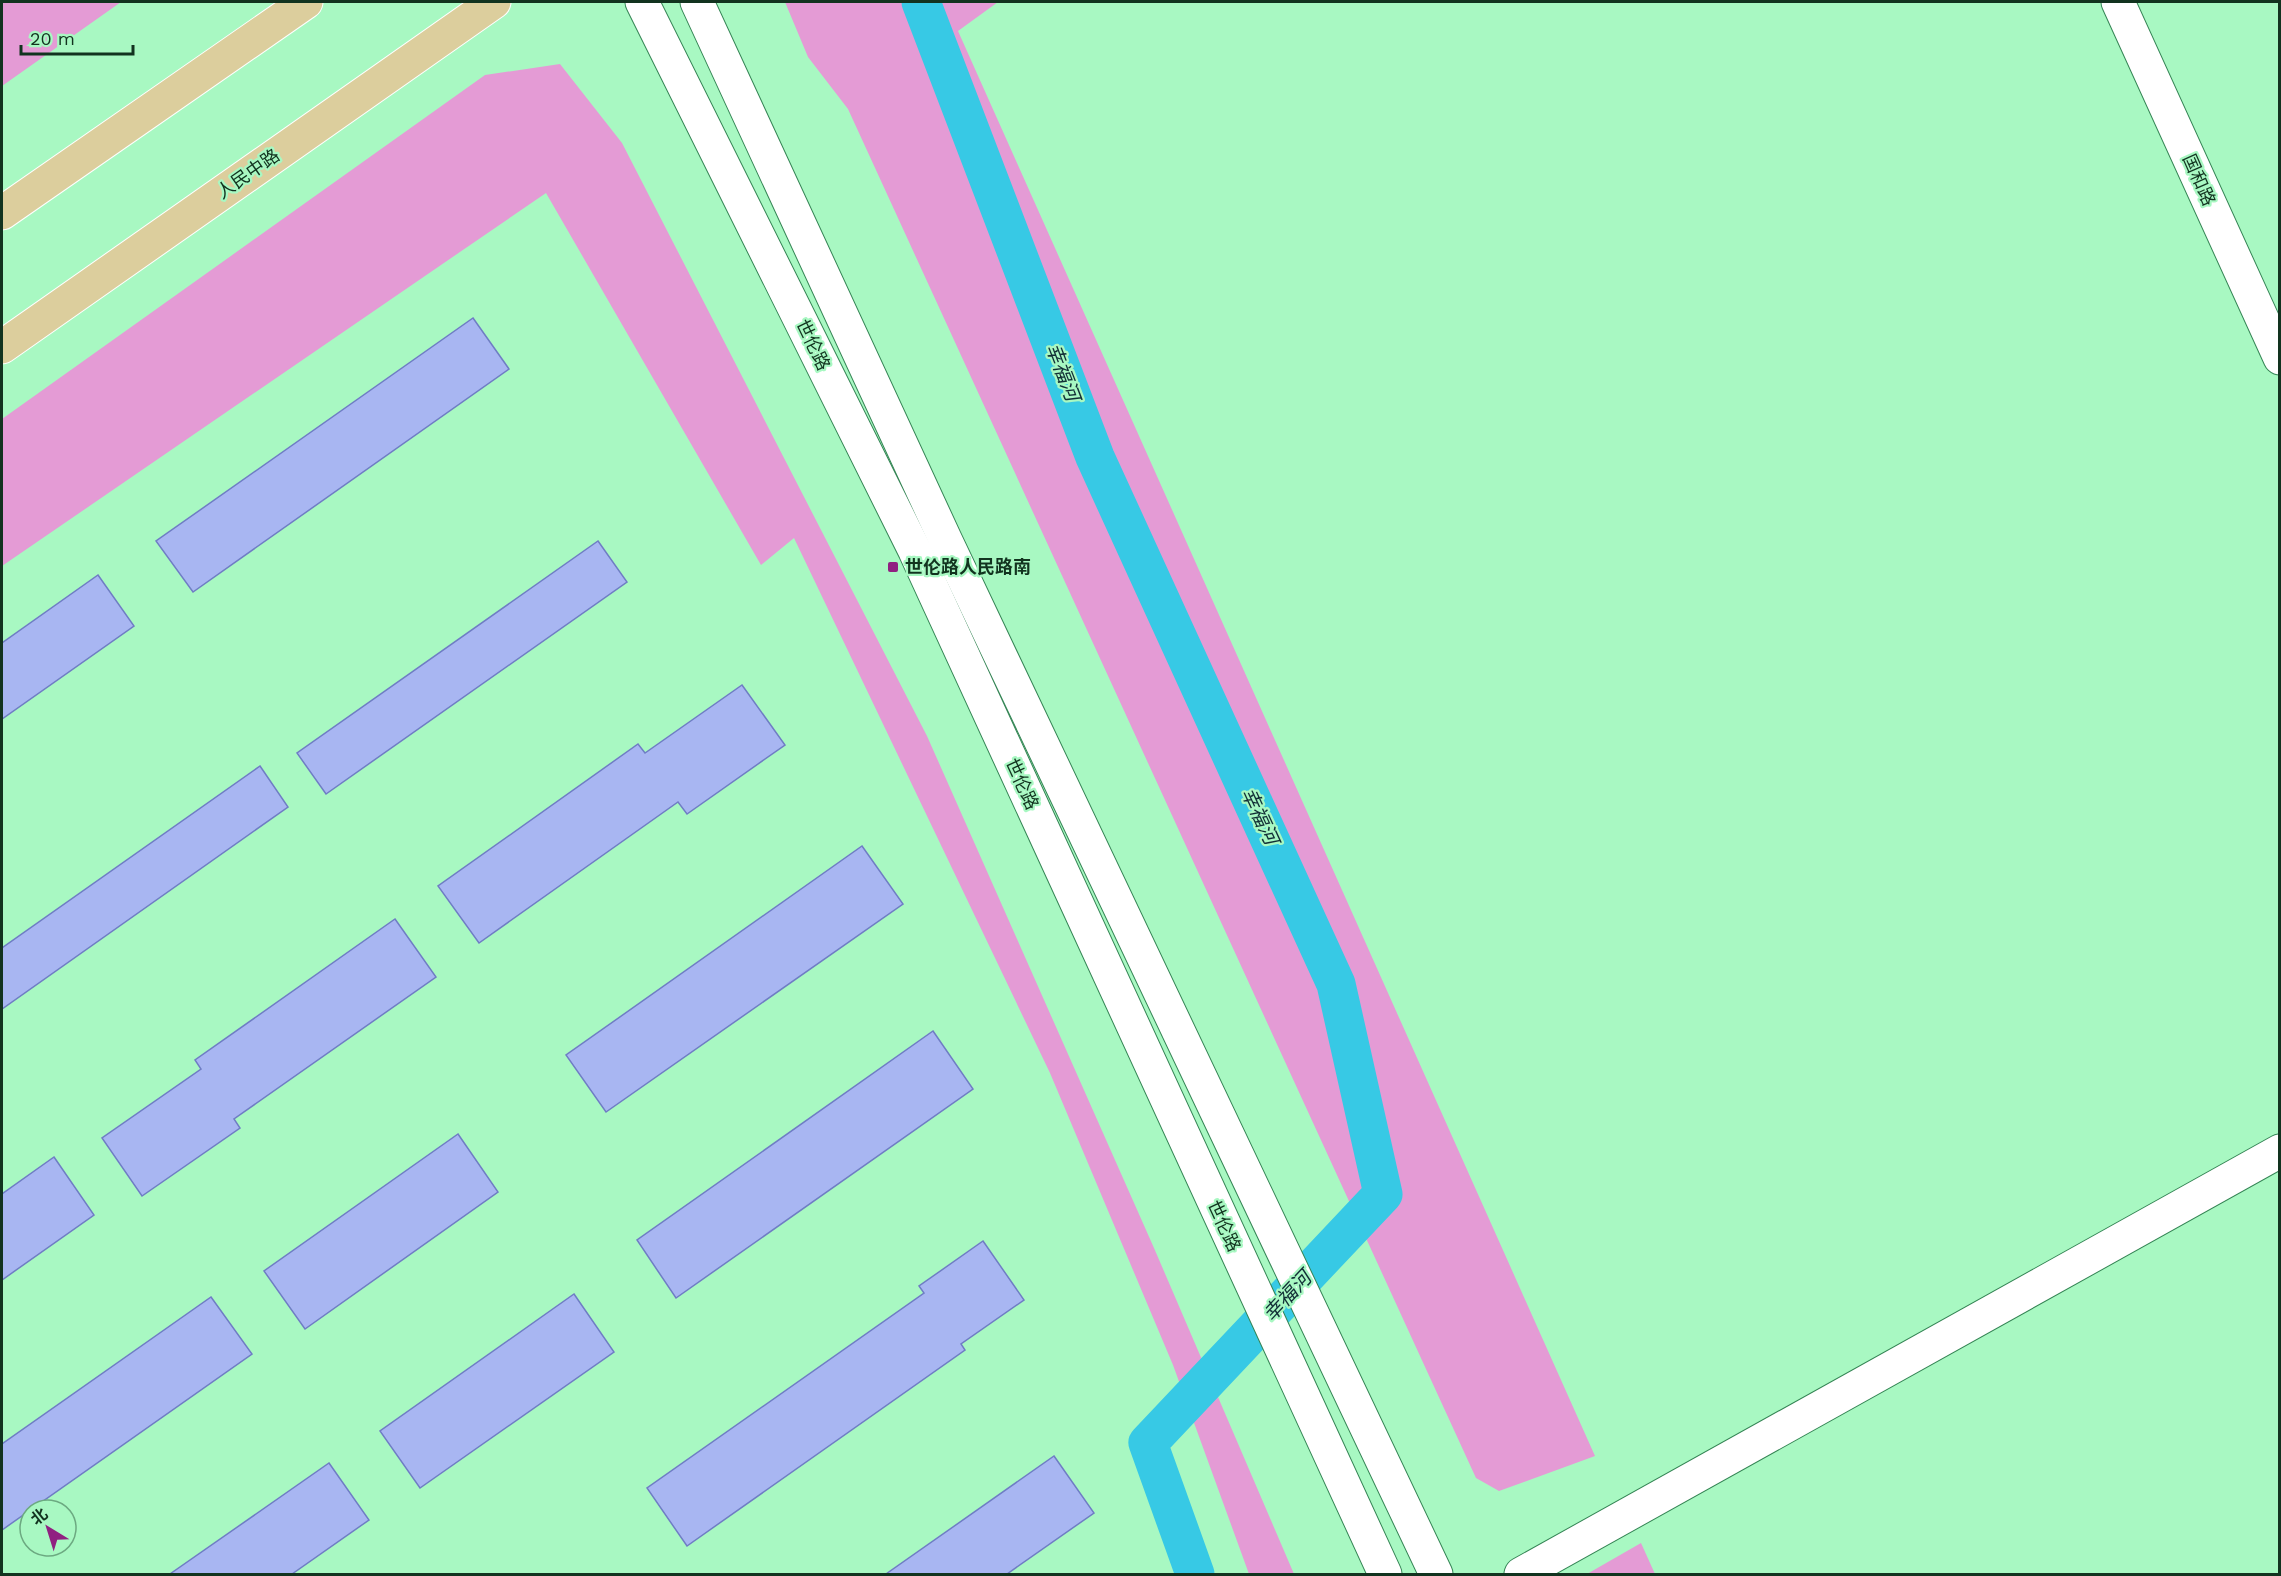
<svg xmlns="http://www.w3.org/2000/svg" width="2281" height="1576" font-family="'Work Sans','Noto Sans SC',sans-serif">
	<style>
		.green { fill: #e49bd5 }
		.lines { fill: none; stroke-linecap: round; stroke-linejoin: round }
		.canal { stroke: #37c9e5; stroke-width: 39 }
		.building { fill: #a8b6f2; stroke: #6f7dc4; stroke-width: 1.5 }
		.street-casing { stroke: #358555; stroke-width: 35 }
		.secondary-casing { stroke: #358555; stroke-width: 35 }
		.primary-casing { stroke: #fff; stroke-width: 35 }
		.street { stroke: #fff; stroke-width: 33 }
		.secondary { stroke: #fff; stroke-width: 33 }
		.primary { stroke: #dcce9d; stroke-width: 33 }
		.poi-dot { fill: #902081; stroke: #a8f8c2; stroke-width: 2 }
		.labels { text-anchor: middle; stroke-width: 4.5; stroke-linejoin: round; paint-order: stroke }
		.street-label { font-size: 18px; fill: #12331f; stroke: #a8f8c2 }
		.poi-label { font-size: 18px; font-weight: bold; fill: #12331f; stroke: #a8f8c2; text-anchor: start }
		.water-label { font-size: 20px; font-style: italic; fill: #122f36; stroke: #a8f8c2 }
	</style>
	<rect width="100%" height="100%" fill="#a8f8c2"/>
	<g class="green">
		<path d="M 2,2 L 121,2 L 2,86 Z"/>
		<path d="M 785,2 L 998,2 L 958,31 L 1595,1456 L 1499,1491 L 1476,1478 L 848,109 L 808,57 Z"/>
		<path d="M 560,64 L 622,143 L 927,736 L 1154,1248 L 1294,1574 L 1249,1574 L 1173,1365 L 1050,1073 L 794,538 L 761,565 L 546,193 L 2,566 L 2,419 L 485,75 Z"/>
		<path d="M 1641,1543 L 1655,1574 L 1587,1574 Z"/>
	</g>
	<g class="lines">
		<path class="canal" d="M 921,2 L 1095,457 L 1336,984 L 1383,1194 L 1148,1443 L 1195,1574"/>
	</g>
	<g class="building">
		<path d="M 473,318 L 509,369 L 193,592 L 156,541 Z"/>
		<path d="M 598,541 L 627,582 L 326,794 L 297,753 Z"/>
		<path d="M 98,575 L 134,626 L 2,719 L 2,643 Z"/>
		<path d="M 742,685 L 785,745 L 687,814 L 678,802 L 479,943 L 438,886 L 638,744 L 645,753 Z"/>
		<path d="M 260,766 L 288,807 L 2,1009 L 2,948 Z"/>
		<path d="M 862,846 L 903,904 L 606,1112 L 566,1055 Z"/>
		<path d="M 395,919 L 436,977 L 234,1119 L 240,1128 L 142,1196 L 102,1138 L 201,1069 L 195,1060 Z"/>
		<path d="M 933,1031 L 973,1089 L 676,1298 L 637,1240 Z"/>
		<path d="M 458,1134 L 498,1192 L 305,1329 L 264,1271 Z"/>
		<path d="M 54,1157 L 94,1215 L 2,1280 L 2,1194 Z"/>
		<path d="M 983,1241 L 1024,1300 L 961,1344 L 965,1350 L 687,1546 L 647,1488 L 924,1293 L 919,1286 Z"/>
		<path d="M 574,1294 L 614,1352 L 420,1488 L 380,1431 Z"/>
		<path d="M 211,1297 L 252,1354 L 2,1530 L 2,1444 Z"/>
		<path d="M 1054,1456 L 1094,1513 L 1007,1574 L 886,1574 Z"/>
		<path d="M 329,1463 L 369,1520 L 292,1574 L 170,1574 Z"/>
	</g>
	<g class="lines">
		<g class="street-casing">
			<g id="street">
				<path d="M 2118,2 L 2280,358"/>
				<path d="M 1521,1574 L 2280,1151"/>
			</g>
		</g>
		<g class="secondary-casing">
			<g id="secondary">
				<path d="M 642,2 L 915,551 L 1385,1574"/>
				<path d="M 697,2 L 945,539 L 1436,1574"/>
			</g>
		</g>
		<g class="primary-casing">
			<g id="primary">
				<path d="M 2,213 L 306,2"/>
				<path d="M 2,347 L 494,2"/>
			</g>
		</g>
		<use href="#street" class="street"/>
		<use href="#secondary" class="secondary"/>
		<use href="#primary" class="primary"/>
	</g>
	<rect class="poi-dot" x="887" y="561" width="12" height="12" rx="3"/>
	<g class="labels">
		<g class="street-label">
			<text transform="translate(248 174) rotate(-35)" y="6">人民中路</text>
			<text transform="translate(2199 180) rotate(66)" y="6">国和路</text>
			<text transform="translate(813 345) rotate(64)" y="6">世伦路</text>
			<text transform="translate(1022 784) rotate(65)" y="6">世伦路</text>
			<text transform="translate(1224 1226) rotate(65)" y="6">世伦路</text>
		</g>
		<g class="poi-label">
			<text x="905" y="573">世伦路人民路南</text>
		</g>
		<g class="water-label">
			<text transform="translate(1063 372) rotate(69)" y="7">幸福河</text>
			<text transform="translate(1260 816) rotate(65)" y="7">幸福河</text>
			<text transform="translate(1287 1296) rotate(-47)" y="7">幸福河</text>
		</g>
	</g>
	<rect width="2281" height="1576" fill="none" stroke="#12331f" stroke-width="6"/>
	<g transform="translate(48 1528) rotate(322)"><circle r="28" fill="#a8f8c2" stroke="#6ca981" stroke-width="1.5"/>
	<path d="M0-4.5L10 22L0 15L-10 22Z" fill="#902081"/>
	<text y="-9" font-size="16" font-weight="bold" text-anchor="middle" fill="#12331f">北</text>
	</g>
	<path d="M21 45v9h112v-9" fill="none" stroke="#12331f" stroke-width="3"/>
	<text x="30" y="45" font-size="18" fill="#12331f" stroke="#a8f8c2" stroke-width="4.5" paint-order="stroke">20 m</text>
</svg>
